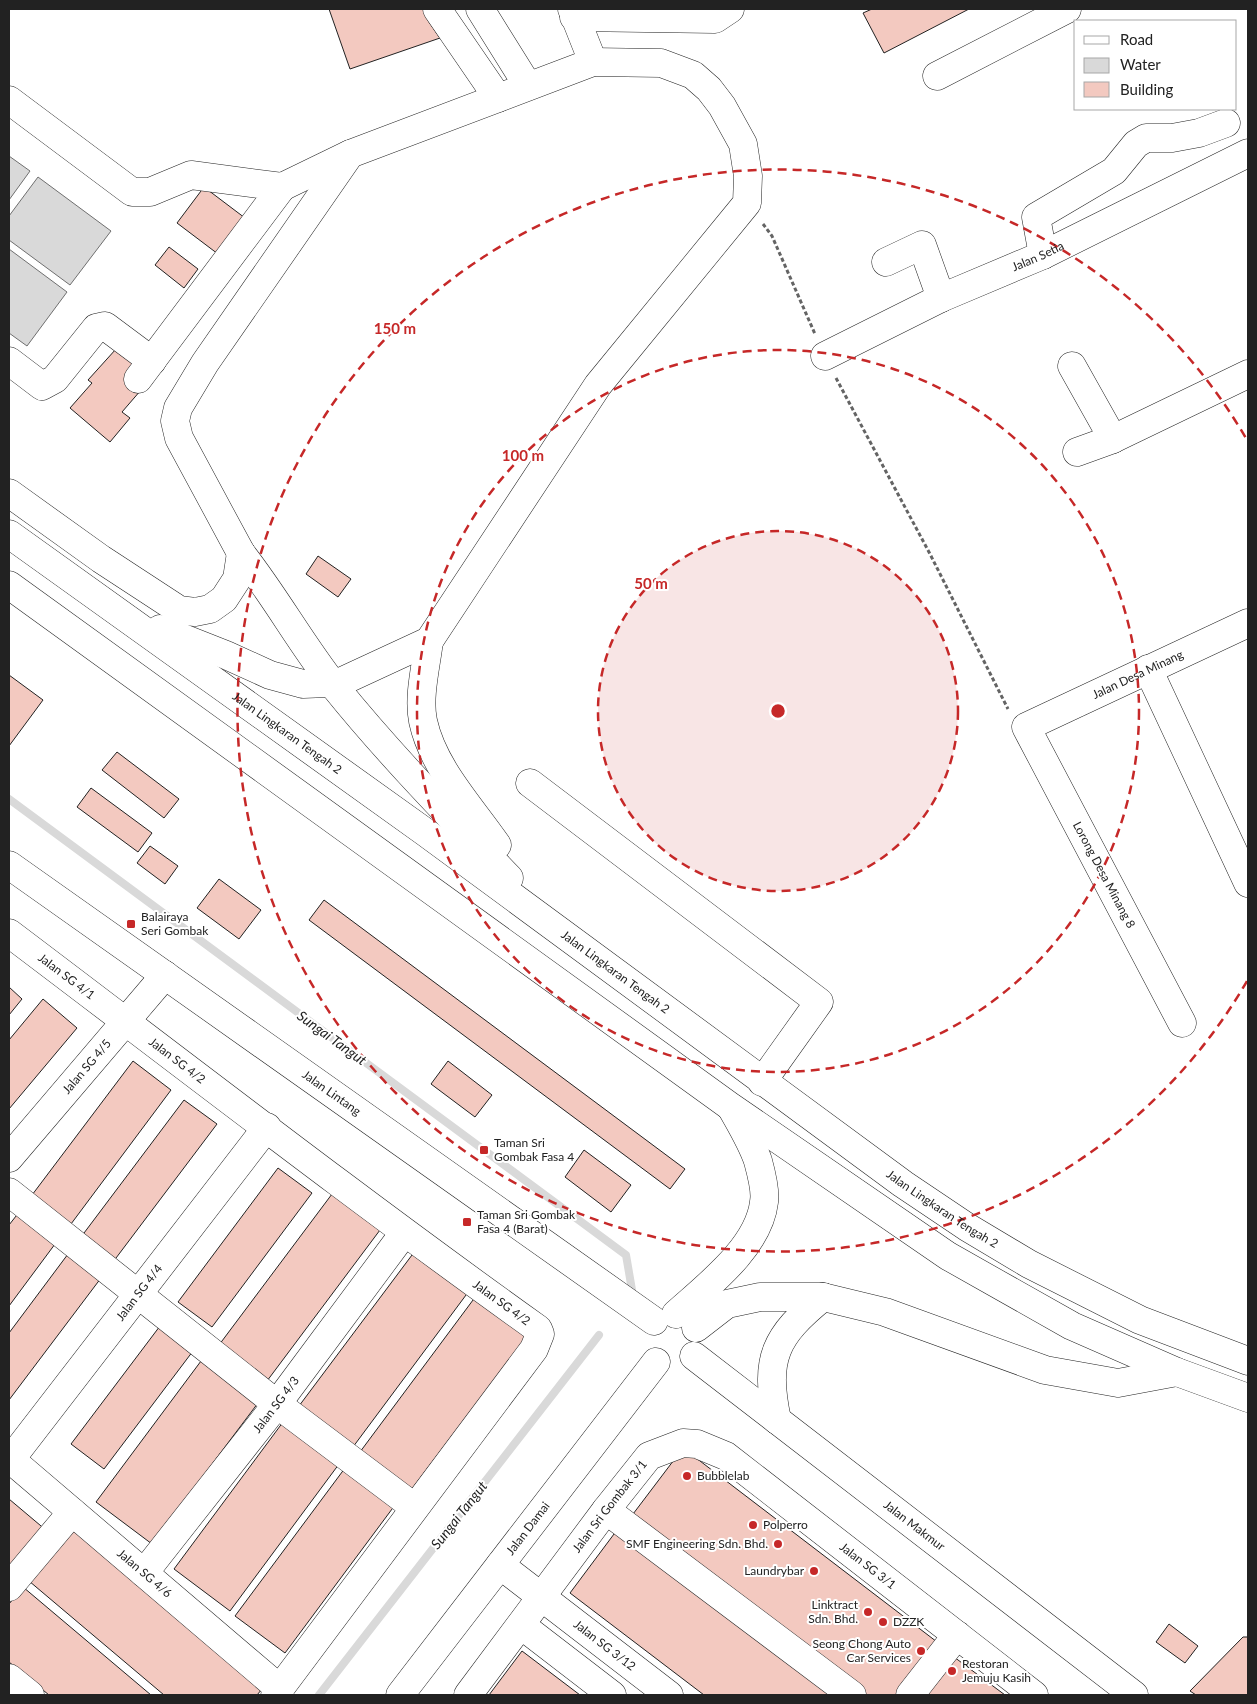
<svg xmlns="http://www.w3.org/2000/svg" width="1257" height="1704" font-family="Lato,sans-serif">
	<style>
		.water { fill: #d9d9d9; stroke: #6f6f6f }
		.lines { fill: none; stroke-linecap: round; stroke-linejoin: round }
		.stream { stroke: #d9d9d9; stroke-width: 8 }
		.building { fill: #f3c9c0; stroke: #222 }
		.minor-casing { stroke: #222; stroke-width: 29 }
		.highway-casing { stroke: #222; stroke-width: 29 }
		.path { stroke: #646464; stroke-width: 3; stroke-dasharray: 4 2.5; stroke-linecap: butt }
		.minor { stroke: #fff; stroke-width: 28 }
		.highway { stroke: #fff; stroke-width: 28 }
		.ring { fill: none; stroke: #c62828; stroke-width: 2.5; stroke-dasharray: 9 6 }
		.poi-dot { fill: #c62828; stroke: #fff; stroke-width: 2 }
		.labels { text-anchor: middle; stroke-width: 4; stroke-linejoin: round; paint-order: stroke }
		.street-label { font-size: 12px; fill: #222; stroke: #fff }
		.poi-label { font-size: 12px; fill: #222; stroke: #fff; text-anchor: start }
		.water-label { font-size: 14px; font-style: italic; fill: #222; stroke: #fff }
		.centre { fill: #c62828; stroke: #fff; stroke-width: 2.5 }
		.ring-label { font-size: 15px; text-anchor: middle; font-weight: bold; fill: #c62828; stroke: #fff; stroke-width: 4; stroke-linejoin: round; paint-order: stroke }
	</style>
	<rect width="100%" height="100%" fill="#fff"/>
	<g class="water">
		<path d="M 9,156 L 30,171 L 9,200 Z"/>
		<path d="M 38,177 L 111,231 L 70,285 L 9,240 L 9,216 Z"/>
		<path d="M 9,249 L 67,292 L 27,346 L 9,333 Z"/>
	</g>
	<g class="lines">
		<g class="stream">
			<path d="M 9,799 L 626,1255 L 632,1290"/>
			<path d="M 319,1695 L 599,1335"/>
		</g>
	</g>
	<g class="building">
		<path d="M 329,9 L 424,9 L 429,22 L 440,38 L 350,69 Z"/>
		<path d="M 872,9 L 969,9 L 884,53 L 863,13 Z"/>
		<path d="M 204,187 L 245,218 L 218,254 L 177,223 Z"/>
		<path d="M 169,247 L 198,269 L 184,288 L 155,265 Z"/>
		<path d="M 116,349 L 139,368 L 141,390 L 122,412 L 130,418 L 110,442 L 70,408 L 92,383 L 88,380 Z"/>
		<path d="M 318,556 L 351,579 L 338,597 L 306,574 Z"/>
		<path d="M 9,675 L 43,700 L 9,746 Z"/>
		<path d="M 117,752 L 179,799 L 164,818 L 102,770 Z"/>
		<path d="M 91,788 L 152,833 L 138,852 L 77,807 Z"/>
		<path d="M 150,846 L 178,866 L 165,884 L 137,863 Z"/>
		<path d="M 219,879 L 261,910 L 239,939 L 197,908 Z"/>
		<path d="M 324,900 L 685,1169 L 670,1189 L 309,920 Z"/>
		<path d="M 9,987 L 22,999 L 9,1015 Z"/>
		<path d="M 43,999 L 77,1028 L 9,1109 L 9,1040 Z"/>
		<path d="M 133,1061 L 171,1090 L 68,1228 L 29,1199 Z"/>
		<path d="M 448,1061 L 492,1095 L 475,1117 L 431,1084 Z"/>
		<path d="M 184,1100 L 217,1124 L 113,1262 L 81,1237 Z"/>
		<path d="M 584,1150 L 631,1185 L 611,1212 L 565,1177 Z"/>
		<path d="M 278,1168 L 312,1193 L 212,1327 L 178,1302 Z"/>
		<path d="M 335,1190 L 383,1226 L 264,1385 L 216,1349 Z"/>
		<path d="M 20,1211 L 58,1240 L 9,1306 L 9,1225 Z"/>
		<path d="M 71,1250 L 104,1274 L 9,1400 L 9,1333 Z"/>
		<path d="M 415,1251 L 469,1291 L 350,1451 L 296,1410 Z"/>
		<path d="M 476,1296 L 528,1335 L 408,1494 L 357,1456 Z"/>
		<path d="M 163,1322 L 196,1347 L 104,1469 L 71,1444 Z"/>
		<path d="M 204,1357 L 261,1399 L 152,1544 L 96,1502 Z"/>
		<path d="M 286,1418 L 342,1460 L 230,1611 L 174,1569 Z"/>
		<path d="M 683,1448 L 941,1645 L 903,1695 L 863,1695 L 630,1518 Z"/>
		<path d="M 348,1464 L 398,1501 L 285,1653 L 235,1616 Z"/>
		<path d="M 9,1499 L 47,1531 L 14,1570 L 9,1565 Z"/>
		<path d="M 620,1526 L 842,1695 L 704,1695 L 570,1593 Z"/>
		<path d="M 73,1530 L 262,1689 L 257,1695 L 164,1695 L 29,1581 Z"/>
		<path d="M 23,1587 L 151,1695 L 49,1695 L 9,1662 L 9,1604 Z"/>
		<path d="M 1169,1624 L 1198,1646 L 1185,1663 L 1156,1642 Z"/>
		<path d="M 1243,1637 L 1248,1637 L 1248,1695 L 1196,1695 L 1190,1691 Z"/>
		<path d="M 522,1651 L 580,1695 L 489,1695 Z"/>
		<path d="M 950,1654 L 1005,1695 L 919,1695 Z"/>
	</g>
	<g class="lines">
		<g class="minor-casing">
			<g id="minor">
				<path d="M 437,9 L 498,98"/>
				<path d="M 480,9 L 528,86"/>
				<path d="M 572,9 L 593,62"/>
				<path d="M 574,17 L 715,19 L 730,9"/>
				<path d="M 937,76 L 1067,9"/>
				<path d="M 9,100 L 132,192 L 150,192 L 191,175 L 282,187 L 138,379"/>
				<path d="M 282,187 L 350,154"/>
				<path d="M 1043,255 L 1036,217 L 1114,171 L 1136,144 L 1146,138 L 1172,138 L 1199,133 L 1226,123"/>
				<path d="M 886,262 L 922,245 L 941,298"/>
				<path id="s1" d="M 825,356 L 941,298 L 1043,255 L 1248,153"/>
				<path d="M 9,361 L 42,386 L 55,379 L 96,328 L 105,326 L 152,361"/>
				<path d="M 1072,366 L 1113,439"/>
				<path d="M 1077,452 L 1113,439 L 1248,374"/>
				<path d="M 241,553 L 179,438 L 175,421 L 178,408 L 205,363 L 350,154 L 593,62 L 661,63 L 693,75 L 709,89 L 722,106 L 743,144 L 748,176 L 747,203 L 598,385 L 429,641"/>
				<path d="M 1148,669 L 1248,883"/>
				<path d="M 530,783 L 819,1002 L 762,1082"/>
				<path id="s2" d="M 9,865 L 654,1321"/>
				<path id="s3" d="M 9,933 C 185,1066 359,1201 538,1329 L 540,1334 L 534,1349 L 275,1695"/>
				<path id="s4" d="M 1182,1023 L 1026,727 L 1248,623"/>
				<path id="s5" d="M 9,1158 L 165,975"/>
				<path d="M 9,1192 L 277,1404 L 414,1507"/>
				<path id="s6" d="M 694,1356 L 1134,1695"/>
				<path id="s7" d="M 9,1458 L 280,1689"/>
				<path id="s8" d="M 11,1459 L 267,1127"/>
				<path d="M 606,1510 L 852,1695"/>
				<path id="s9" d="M 500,1565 L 669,1695"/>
				<path id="s10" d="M 144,1573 L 277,1404 L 404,1233"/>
				<path d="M 9,1587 L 72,1512"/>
				<path d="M 521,1625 L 612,1695"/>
				<path d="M 9,1678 L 30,1695"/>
				<path id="s11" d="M 400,1695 L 656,1362"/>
				<path id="s12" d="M 468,1695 L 606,1510 L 649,1456 L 683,1443 L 697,1444 L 726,1456 L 1034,1695"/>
				<path d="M 910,1695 L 957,1635"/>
			</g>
		</g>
		<g class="highway-casing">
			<g id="highway">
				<path d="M 9,493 L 101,559 L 179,610 L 195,612 L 210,609 L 224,599 L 237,579 L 241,553"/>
				<path id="s13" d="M 9,534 L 425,832 L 903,1184 L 967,1227 L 1029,1264 L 1140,1320 L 1248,1361"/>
				<path d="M 241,553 C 275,596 301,644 335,687 C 389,754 449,815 509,878"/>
				<path d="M 9,585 L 731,1107 L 948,1256 L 1072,1326 L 1177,1372 L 1248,1398"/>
				<path d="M 160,629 L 226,655 L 270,675 L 303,684 L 328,683 L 334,685 L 429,641"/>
				<path d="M 429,641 C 426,666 418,697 423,721 C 433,768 471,807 497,845"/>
				<path d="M 676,1314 C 707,1286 759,1247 764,1202 C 766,1191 761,1172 758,1161 C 752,1143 741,1125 732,1109"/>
				<path d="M 696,1328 L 727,1304 L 760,1297 L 823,1297 L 885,1312 L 1045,1370 L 1118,1383 L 1177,1372"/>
				<path d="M 777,1420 C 764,1358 775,1336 823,1297"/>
			</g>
		</g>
		<g class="path">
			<path d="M 763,224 L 772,236 L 815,334"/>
			<path d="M 836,378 L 930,554 L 1008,709"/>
		</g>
		<use href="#minor" class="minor"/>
		<use href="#highway" class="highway"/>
	</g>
	<circle cx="778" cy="711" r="180" fill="#c62828" fill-opacity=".12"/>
	<g class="ring">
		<circle cx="778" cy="711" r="180"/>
		<circle cx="778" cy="711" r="361"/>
		<path d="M1247 981A541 541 0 1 1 1247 440"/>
	</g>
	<g class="poi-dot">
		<rect x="126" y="919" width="10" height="10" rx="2.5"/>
		<rect x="479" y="1145" width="10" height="10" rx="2.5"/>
		<rect x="462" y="1217" width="10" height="10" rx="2.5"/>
		<circle cx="687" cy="1476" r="5"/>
		<circle cx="753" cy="1525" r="5"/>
		<circle cx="778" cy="1544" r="5"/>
		<circle cx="814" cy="1571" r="5"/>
		<circle cx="868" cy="1612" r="5"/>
		<circle cx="883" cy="1622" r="5"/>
		<circle cx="921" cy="1651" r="5"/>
		<circle cx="952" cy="1671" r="5"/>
	</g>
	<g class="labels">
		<g class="street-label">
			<text dy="4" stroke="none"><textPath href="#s1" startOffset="235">Jalan Setia</textPath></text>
			<text dy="4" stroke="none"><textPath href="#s4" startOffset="458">Jalan Desa Minang</textPath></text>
			<text dy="4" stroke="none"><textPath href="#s13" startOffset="342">Jalan Lingkaran Tengah 2</textPath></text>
			<text transform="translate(1104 875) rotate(62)" y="4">Lorong Desa Minang 8</text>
			<text dy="4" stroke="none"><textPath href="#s13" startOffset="748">Jalan Lingkaran Tengah 2</textPath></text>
			<text dy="4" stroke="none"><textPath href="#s3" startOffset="72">Jalan SG 4/1</textPath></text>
			<text dy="4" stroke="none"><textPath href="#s3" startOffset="211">Jalan SG 4/2</textPath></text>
			<text dy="4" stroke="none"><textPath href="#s5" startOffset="120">Jalan SG 4/5</textPath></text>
			<text dy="4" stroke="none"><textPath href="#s2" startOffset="395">Jalan Lintang</textPath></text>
			<text dy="4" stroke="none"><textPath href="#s13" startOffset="1152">Jalan Lingkaran Tengah 2</textPath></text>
			<text dy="4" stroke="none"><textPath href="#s8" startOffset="210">Jalan SG 4/4</textPath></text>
			<text dy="4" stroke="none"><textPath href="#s3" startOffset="616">Jalan SG 4/2</textPath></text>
			<text dy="4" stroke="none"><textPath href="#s10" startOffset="214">Jalan SG 4/3</textPath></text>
			<text dy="4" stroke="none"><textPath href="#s12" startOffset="236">Jalan Sri Gombak 3/1</textPath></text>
			<text dy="4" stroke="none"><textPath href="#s6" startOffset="278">Jalan Makmur</textPath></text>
			<text dy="4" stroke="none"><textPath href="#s11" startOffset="210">Jalan Damai</textPath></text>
			<text dy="4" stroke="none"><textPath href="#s12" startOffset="561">Jalan SG 3/1</textPath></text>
			<text dy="4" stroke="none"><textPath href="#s7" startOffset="178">Jalan SG 4/6</textPath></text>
			<text dy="4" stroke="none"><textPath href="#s9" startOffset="132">Jalan SG 3/12</textPath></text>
		</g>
		<g class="poi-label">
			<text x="141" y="921">Balairaya<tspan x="141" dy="14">Seri Gombak</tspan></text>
			<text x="494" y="1147">Taman Sri<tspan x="494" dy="14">Gombak Fasa 4</tspan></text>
			<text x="477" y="1219">Taman Sri Gombak<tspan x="477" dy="14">Fasa 4 (Barat)</tspan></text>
			<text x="697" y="1480">Bubblelab</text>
			<text x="763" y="1529">Polperro</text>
			<text x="768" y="1548" text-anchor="end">SMF Engineering Sdn. Bhd.</text>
			<text x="804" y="1575" text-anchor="end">Laundrybar</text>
			<text x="858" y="1609" text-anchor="end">Linktract<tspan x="858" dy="14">Sdn. Bhd.</tspan></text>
			<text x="893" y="1626">DZZK</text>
			<text x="911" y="1648" text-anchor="end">Seong Chong Auto<tspan x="911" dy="14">Car Services</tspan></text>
			<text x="962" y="1668">Restoran<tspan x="962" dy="14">Jemuju Kasih</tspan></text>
		</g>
		<g class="water-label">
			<text transform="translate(332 1038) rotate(36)" y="5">Sungai Tangut</text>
			<text transform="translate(459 1515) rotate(-52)" y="5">Sungai Tangut</text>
		</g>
	</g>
	<circle cx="778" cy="711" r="8" class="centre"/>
	<g class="ring-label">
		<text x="395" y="334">150 m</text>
		<text x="523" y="461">100 m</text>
		<text x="651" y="589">50 m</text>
	</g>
	<rect width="1257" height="1704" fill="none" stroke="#222222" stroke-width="20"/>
	<rect x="1074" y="20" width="162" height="90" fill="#ffffff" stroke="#a7a7a7"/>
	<rect x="1084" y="36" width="25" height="8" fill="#ffffff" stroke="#a7a7a7"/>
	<text x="1120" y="45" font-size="15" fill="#222222">Road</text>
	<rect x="1084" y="58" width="25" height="15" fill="#d9d9d9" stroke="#a7a7a7"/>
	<text x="1120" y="70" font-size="15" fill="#222222">Water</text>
	<rect x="1084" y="82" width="25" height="15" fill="#f3c9c0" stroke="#a7a7a7"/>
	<text x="1120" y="95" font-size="15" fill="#222222">Building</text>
</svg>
